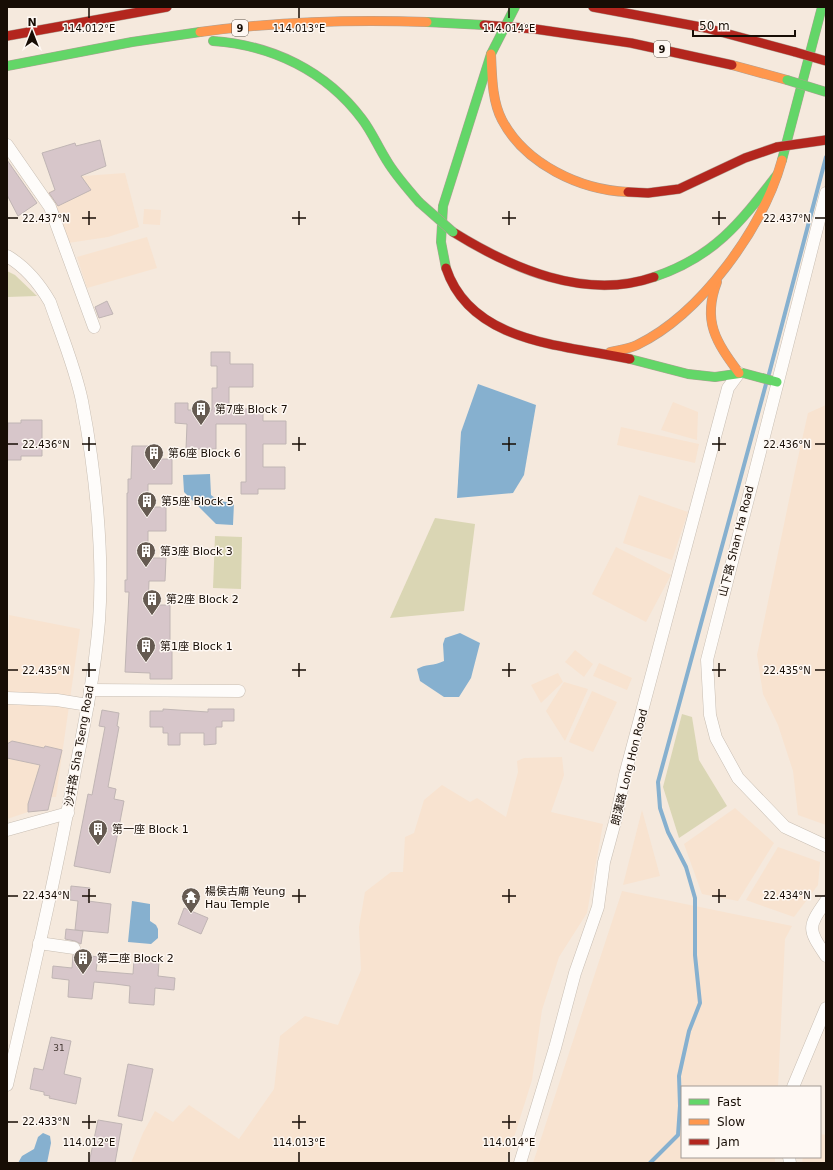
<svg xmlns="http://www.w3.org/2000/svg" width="833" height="1170" font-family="'DejaVu Sans','Noto Sans TC',sans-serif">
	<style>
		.built { fill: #f8e3d0 }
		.green { fill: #dad6b4 }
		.water { fill: #86b0cf }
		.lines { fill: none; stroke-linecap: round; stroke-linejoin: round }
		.stream { stroke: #86b0cf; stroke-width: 4 }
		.building { fill: #d7c6ca; stroke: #c0b5b4 }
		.street-casing { stroke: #c8beb3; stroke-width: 13 }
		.fast-casing { stroke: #afa195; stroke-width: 10 }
		.slow-casing { stroke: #afa195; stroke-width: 10 }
		.jam-casing { stroke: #afa195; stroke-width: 10 }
		.street { stroke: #fefcfa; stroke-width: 12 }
		.fast { stroke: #63d668; stroke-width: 9 }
		.slow { stroke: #ff974d; stroke-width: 9 }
		.jam { stroke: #b3261e; stroke-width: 9 }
		.fast-bridge-casing { stroke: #afa195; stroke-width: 10; stroke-linecap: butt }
		.jam-bridge-casing { stroke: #afa195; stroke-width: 10; stroke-linecap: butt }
		.fast-bridge { stroke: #63d668; stroke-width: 9 }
		.jam-bridge { stroke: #b3261e; stroke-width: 9 }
		.ticks { fill: none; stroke: #170d05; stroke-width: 1.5 }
		.labels { text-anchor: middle; stroke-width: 3; stroke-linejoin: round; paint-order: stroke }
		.number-label { font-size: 9px; fill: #473b36 }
		.shield { fill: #fef8f3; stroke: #5c544c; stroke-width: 1 }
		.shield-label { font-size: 10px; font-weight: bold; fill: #170d05 }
		.poi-label { font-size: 11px; fill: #170d05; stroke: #fef8f3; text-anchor: start }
		.street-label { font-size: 11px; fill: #170d05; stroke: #fef8f3 }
		.ticks-label { font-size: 10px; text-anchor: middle; fill: #170d05; stroke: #fef8f3; stroke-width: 3; stroke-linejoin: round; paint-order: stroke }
	</style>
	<rect width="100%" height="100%" fill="#f5e9dd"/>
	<g class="built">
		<path d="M 125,173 L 139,227 L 108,237 L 68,243 L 45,194 L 83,176 Z"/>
		<path d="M 144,209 L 161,210 L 160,225 L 143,224 Z"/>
		<path d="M 147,237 L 157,268 L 87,288 L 77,257 Z"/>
		<path d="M 673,402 L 698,412 L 697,440 L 661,430 Z"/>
		<path d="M 826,405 L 826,825 L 798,815 L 793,771 L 778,725 L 763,694 L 757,655 L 795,471 L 808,413 Z"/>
		<path d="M 621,427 L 699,444 L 695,463 L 617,445 Z"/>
		<path d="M 639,495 L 688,512 L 672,560 L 623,543 Z"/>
		<path d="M 616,547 L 671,575 L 646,622 L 592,594 Z"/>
		<path d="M 9,615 L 80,629 L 56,797 L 51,797 L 48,810 L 28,812 L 7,819 L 7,671 Z"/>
		<path d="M 575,650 L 593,664 L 584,677 L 565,662 Z"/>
		<path d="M 599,663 L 632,678 L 627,690 L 593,676 Z"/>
		<path d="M 558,673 L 563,682 L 541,703 L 531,685 Z"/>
		<path d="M 564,682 L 588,689 L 565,741 L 546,711 Z"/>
		<path d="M 592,691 L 617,702 L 593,752 L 569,742 Z"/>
		<path d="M 562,757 L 564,775 L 551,812 L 603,824 L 587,913 L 559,957 L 542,1010 L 532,1080 L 506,1163 L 131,1163 L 143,1133 L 155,1111 L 173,1122 L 189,1105 L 239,1139 L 274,1089 L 280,1036 L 305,1016 L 338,1025 L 361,970 L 359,927 L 365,892 L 391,872 L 403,872 L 405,837 L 414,833 L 424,800 L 442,785 L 470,802 L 477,798 L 506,817 L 518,772 L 517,761 L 524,758 Z"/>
		<path d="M 735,808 L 774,843 L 738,901 L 702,894 L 684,844 Z"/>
		<path d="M 642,810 L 660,876 L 623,885 Z"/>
		<path d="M 778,847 L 820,862 L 818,885 L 794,917 L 746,900 Z"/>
		<path d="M 622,891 L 792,926 L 785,939 L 778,1087 L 682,1087 L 682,1157 L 775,1157 L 775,1163 L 533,1163 Z"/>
		<path d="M 820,1134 L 826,1135 L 826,1163 L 802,1163 L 803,1157 L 820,1157 Z"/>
	</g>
	<g class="green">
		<path d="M 7,271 L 15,275 L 37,296 L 7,297 Z"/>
		<path d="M 435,518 L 475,524 L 464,611 L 390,618 Z"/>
		<path d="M 215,536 L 242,537 L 241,589 L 213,588 Z"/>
		<path d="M 682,714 L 692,717 L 699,760 L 727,806 L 679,838 L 663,787 Z"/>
	</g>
	<g class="water">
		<path d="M 478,384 L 536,405 L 524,475 L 513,493 L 457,498 L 461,432 Z"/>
		<path d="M 210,474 L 211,495 L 219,501 L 234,503 L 233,525 L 216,524 L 184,492 L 183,475 Z"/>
		<path d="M 460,633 L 480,643 L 471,678 L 459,697 L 444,697 L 420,681 L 417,669 C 425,664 434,666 444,661 L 443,644 L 445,638 Z"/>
		<path d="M 132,901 L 150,904 L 150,921 L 156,925 L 158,929 L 158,938 L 151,944 L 128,942 Z"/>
		<path d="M 43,1133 L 50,1136 L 51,1143 L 47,1163 L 18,1163 L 22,1156 L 34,1149 L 38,1137 Z"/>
	</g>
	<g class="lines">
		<g class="stream">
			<path d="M 769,374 L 826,157"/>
			<path d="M 650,1163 L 678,1135 L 680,1106 L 679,1076 L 689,1031 L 700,1003 L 695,955 L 695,898 L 686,867 L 668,832 L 660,808 L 658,782 L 766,384"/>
		</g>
	</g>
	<g class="building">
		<path d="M 100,140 L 106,166 L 81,176 L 91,190 L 58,206 L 49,193 L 55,190 L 42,153 L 75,143 L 76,146 Z"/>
		<path d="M 7,160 L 37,203 L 18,216 L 7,195 Z"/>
		<path d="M 107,301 L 113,314 L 99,318 L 95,307 Z"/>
		<path d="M 211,352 L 230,352 L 230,364 L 253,364 L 253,387 L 229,387 L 229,409 L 263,409 L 263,421 L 286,421 L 286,444 L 263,444 L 263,467 L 285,467 L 285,489 L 258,489 L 258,494 L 241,494 L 241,482 L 246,482 L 246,424 L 216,424 L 216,449 L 186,449 L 187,424 L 175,423 L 175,403 L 188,403 L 188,410 L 212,410 L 212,388 L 217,388 L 217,366 L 211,366 Z"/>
		<path d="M 21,420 L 42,420 L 42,456 L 21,456 L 21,460 L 7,460 L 8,423 L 21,423 Z"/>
		<path d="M 132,446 L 150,446 L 150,459 L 172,459 L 172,484 L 148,484 L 148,507 L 166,507 L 166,531 L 148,531 L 148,558 L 166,558 L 165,581 L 149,581 L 148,605 L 170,605 L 170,650 L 172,650 L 172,679 L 150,679 L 150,673 L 125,672 L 129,592 L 125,592 L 125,580 L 127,580 L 127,493 L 128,493 L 128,479 L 131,479 Z"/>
		<path d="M 163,709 L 208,712 L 208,709 L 234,709 L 234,721 L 222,721 L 222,727 L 216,727 L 216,744 L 204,745 L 204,733 L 180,733 L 180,745 L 168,745 L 168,733 L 163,733 L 163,727 L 150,727 L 150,711 L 163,711 Z"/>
		<path d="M 102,710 L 119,713 L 117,726 L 119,727 L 108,787 L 116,789 L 114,799 L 124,801 L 110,873 L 74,866 L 88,794 L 92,795 L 105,727 L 99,726 Z"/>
		<path d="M 12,741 L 44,748 L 45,746 L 62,750 L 48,810 L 28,812 L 28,804 L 40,765 L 7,758 L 7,744 Z"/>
		<path d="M 71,886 L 90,888 L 88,901 L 111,904 L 108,933 L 75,930 L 78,901 L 70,900 Z"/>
		<path d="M 184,908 L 208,918 L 201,934 L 178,924 Z"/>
		<path d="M 66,929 L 83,931 L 81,944 L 75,941 L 65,939 Z"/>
		<path d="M 78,954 L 98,957 L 96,971 L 133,974 L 134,959 L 159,962 L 158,976 L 175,978 L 174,990 L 155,988 L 154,1005 L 129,1003 L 130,986 L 115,984 L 94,982 L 92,999 L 68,997 L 69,980 L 52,978 L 53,966 L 72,968 L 73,955 Z"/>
		<path d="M 51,1037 L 71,1041 L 64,1074 L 81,1078 L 76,1104 L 49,1098 L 50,1096 L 44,1095 L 44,1092 L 30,1089 L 34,1068 L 43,1070 Z"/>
		<path d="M 128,1064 L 153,1069 L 142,1121 L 118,1116 Z"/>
		<path d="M 98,1120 L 122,1124 L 115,1163 L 89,1163 Z"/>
	</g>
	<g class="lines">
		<g class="street-casing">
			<g id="street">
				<path d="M 7,145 L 50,207 L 94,327"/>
				<path d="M 826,193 L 707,660 L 710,715 L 716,738 L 738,778 L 785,827 L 826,846"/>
				<path d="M 7,256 C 26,267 39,283 50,302 C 61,334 75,367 82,401 C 95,468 104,553 99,621 C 95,671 85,722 75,771 C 56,877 31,981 7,1085"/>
				<path d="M 90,690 L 239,691"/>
				<path d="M 7,698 L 57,700 L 88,705"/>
				<path d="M 7,830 L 68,813"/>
				<path d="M 826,901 C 807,928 808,929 826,956"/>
				<path d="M 39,943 L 74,948"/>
				<path d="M 793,1087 L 826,1008"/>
				<path d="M 789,1157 L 790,1163"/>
				<path d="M 520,1163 L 555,1048 L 575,973 L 598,907 L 604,862 L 616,818 L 625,775 L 728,388 L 739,373"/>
			</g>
		</g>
		<g class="fast-casing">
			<g id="fast">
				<path d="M 427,22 L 484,25"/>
				<path d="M 213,41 C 272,45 326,71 362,119 C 372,132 378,147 387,161 C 396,176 408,189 419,202"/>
				<path d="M 7,66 L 132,42 L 200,32"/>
				<path d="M 782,160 L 822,7"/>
				<path d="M 446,268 L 441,242 L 443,206 L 491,54 L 515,7"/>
				<path d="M 654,277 C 714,257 740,223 777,175"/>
				<path d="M 630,359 L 688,374 L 715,377 L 743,373 L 777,382"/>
			</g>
		</g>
		<g class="slow-casing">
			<g id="slow">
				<path d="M 200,32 C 275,22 351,19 427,22"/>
				<path d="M 491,54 C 492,76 492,101 502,120 C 525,164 580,190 628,192"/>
				<path d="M 732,65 L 787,80"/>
				<path d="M 717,282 C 702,321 716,342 739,373"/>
				<path d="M 610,352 C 618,350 629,349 637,345 C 701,314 763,228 782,160"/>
			</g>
		</g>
		<g class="jam-casing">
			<g id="jam">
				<path d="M 593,7 L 706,28 L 795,52"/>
				<path d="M 535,29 L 631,43 L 732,65"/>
				<path d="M 7,36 L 167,7"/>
				<path d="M 628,192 L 648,193 L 679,189 L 745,158 L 777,147"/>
				<path d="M 453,232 C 511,268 585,301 654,277"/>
				<path d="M 446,268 C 471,344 565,345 630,359"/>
			</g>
		</g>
		<use href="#street" class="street"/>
		<use href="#fast" class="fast"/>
		<use href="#slow" class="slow"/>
		<use href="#jam" class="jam"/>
		<g class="fast-bridge-casing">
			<g id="fast-bridge">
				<path d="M 787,80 L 826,92"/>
				<path d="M 419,202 L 453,232"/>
			</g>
		</g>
		<g class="jam-bridge-casing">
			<g id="jam-bridge">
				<path d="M 484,25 L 535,29"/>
				<path d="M 795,52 L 826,61"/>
				<path d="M 777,147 L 826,140"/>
			</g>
		</g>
		<use href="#fast-bridge" class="fast-bridge"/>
		<use href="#jam-bridge" class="jam-bridge"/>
	</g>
	<path class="ticks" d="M 89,8 L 89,18M 299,8 L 299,18M 509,8 L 509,18M 89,211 L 89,225M 299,211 L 299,225M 509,211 L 509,225M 719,211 L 719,225M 8,218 L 18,218M 82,218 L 96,218M 292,218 L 306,218M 502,218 L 516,218M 712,218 L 726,218M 815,218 L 825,218M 89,437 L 89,451M 299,437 L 299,451M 509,437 L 509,451M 719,437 L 719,451M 8,444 L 18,444M 82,444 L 96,444M 292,444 L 306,444M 502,444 L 516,444M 712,444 L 726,444M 815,444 L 825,444M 89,663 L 89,677M 299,663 L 299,677M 509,663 L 509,677M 719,663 L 719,677M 8,670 L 18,670M 82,670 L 96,670M 292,670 L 306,670M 502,670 L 516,670M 712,670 L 726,670M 815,670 L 825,670M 89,889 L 89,903M 299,889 L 299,903M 509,889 L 509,903M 719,889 L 719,903M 8,896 L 18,896M 82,896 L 96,896M 292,896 L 306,896M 502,896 L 516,896M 712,896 L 726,896M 815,896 L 825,896M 89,1115 L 89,1129M 299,1115 L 299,1129M 509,1115 L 509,1129M 8,1122 L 18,1122M 82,1122 L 96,1122M 292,1122 L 306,1122M 502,1122 L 516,1122M 89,1152 L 89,1162M 299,1152 L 299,1162M 509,1152 L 509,1162"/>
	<defs>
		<g id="building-pin" transform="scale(1)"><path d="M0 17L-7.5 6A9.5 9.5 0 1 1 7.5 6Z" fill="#655a51" stroke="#fef8f3"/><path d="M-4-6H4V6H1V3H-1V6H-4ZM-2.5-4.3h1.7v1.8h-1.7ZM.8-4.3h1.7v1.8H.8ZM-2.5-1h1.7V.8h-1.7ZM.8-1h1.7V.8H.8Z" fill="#fff"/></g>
		<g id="temple-pin" transform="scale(1)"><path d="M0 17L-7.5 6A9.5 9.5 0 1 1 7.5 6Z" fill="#655a51" stroke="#fef8f3"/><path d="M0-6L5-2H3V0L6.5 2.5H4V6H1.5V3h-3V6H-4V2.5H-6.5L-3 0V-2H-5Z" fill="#fff"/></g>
	</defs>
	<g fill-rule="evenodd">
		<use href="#building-pin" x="201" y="409"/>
		<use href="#building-pin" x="154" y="453"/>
		<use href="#building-pin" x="147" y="501"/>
		<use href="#building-pin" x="146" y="551"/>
		<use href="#building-pin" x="152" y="599"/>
		<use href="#building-pin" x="146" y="646"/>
		<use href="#building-pin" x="98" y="829"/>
		<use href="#temple-pin" x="191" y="897"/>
		<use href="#building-pin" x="83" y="958"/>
	</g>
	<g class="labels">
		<g class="number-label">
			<text x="59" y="1051">31</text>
		</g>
		<g class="shield">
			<rect x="232" y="20" width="16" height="16" rx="3"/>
			<rect x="654" y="41" width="16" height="16" rx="3"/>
		</g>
		<g class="shield-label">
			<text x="240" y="32">9</text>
			<text x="662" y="53">9</text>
		</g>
		<g class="poi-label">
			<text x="215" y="413">第7座 Block 7</text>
			<text x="168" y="457">第6座 Block 6</text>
			<text x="161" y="505">第5座 Block 5</text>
			<text x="160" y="555">第3座 Block 3</text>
			<text x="166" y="603">第2座 Block 2</text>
			<text x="160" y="650">第1座 Block 1</text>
			<text x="112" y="833">第一座 Block 1</text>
			<text x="205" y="895">楊侯古廟 Yeung<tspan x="205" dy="13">Hau Temple</tspan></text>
			<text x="97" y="962">第二座 Block 2</text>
		</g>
		<g class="street-label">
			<text transform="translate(736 541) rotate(-76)" y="4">山下路 Shan Ha Road</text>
			<text transform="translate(79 746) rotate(-80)" y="4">沙井路 Sha Tseng Road</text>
			<text transform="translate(629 767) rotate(-76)" y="4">朗漢路 Long Hon Road</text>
		</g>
	</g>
	<g class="ticks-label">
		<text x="89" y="32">114.012°E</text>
		<text x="299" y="32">114.013°E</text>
		<text x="509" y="32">114.014°E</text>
		<text x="46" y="222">22.437°N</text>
		<text x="787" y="222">22.437°N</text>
		<text x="46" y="448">22.436°N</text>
		<text x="787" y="448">22.436°N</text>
		<text x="46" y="674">22.435°N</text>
		<text x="787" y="674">22.435°N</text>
		<text x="46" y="899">22.434°N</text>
		<text x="787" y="899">22.434°N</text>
		<text x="46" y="1125">22.433°N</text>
		<text x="89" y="1146">114.012°E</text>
		<text x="299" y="1146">114.013°E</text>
		<text x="509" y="1146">114.014°E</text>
	</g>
	<rect width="833" height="1170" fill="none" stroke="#170d05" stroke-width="16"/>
	<rect x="681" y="1086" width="140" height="72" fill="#fef8f3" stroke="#a29a94"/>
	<rect x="689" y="1099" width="20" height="6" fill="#63d668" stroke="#a29a94"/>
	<text x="717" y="1106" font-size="12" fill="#170d05">Fast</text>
	<rect x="689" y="1119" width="20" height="6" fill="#ff974d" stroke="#a29a94"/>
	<text x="717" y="1126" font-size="12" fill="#170d05">Slow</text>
	<rect x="689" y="1139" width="20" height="6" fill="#b3261e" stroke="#a29a94"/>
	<text x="717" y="1146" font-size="12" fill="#170d05">Jam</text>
	<g transform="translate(32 32)" stroke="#fef8f3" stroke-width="3" paint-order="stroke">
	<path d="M0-3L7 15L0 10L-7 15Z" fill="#170d05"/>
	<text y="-6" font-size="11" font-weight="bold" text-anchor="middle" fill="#170d05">N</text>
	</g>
	<path d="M693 30v6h102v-6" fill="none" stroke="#170d05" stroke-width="2"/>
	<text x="699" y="30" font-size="12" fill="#170d05" stroke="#fef8f3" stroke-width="3" paint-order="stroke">50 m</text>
</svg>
